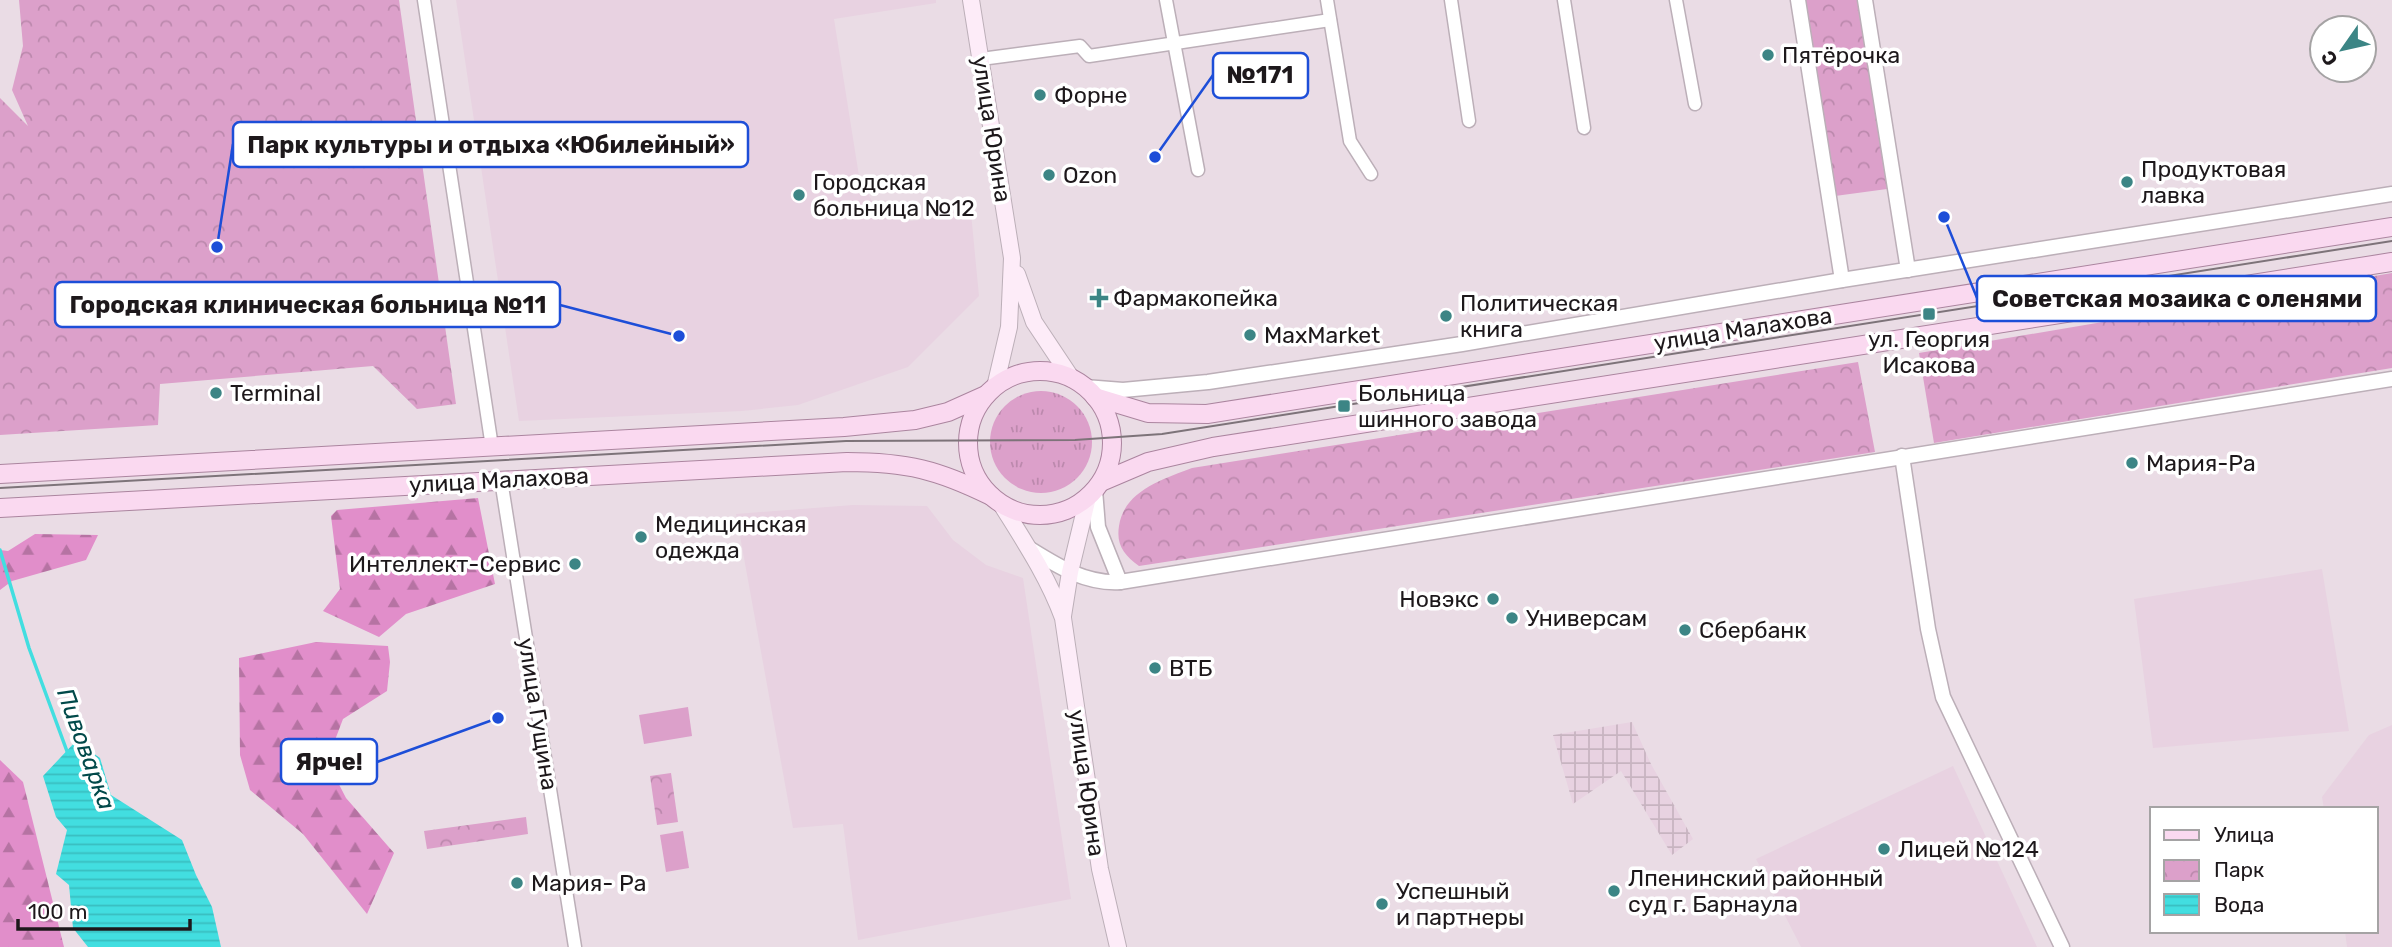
<svg xmlns="http://www.w3.org/2000/svg" width="2392" height="947" font-family="Rubik,sans-serif">
	<style>
		.built { fill: #e8d2e1 }
		.industrial { fill: url(#industrial-grid) }
		.grass { fill: url(#grass-tufts) }
		.forest { fill: url(#forest-firs) }
		.park { fill: url(#park-crowns) }
		.garden { fill: #dca0ca }
		.water { fill: url(#water-rules) }
		.lines { fill: none; stroke-linecap: round; stroke-linejoin: round }
		.stream { stroke: #42dee0; stroke-width: 3.5 }
		.minor-casing { stroke: #bcafb8; stroke-width: 15 }
		.tertiary-casing { stroke: #bcafb8; stroke-width: 17 }
		.secondary-casing { stroke: #bcafb8; stroke-width: 18 }
		.primary-casing { stroke: #ab859f; stroke-width: 20 }
		.minor { stroke: #fff; stroke-width: 12 }
		.tertiary { stroke: #fff; stroke-width: 14 }
		.secondary { stroke: #fdecf8; stroke-width: 16 }
		.primary { stroke: #fad9f0; stroke-width: 18 }
		.tram { stroke: #7d7379; stroke-width: 2 }
		.poi-dot { fill: #3c8585; stroke: #fff; stroke-width: 2.5 }
		.labels { text-anchor: middle; stroke-width: 7; stroke-linejoin: round; paint-order: stroke }
		.poi-label { font-size: 23px; fill: #1d181b; stroke: #fff; text-anchor: start }
		.street-label { font-size: 23px; fill: #1d181b; stroke: #fff }
		.water-label { font-size: 24px; font-style: italic; fill: #01494a; stroke: #fff }
		.leader { fill: none; stroke: #1d4ed8; stroke-width: 2.5 }
		.callout-dot { fill: #1d4ed8; stroke: #fff; stroke-width: 2.5 }
		.callout { fill: #fff; stroke: #1d4ed8; stroke-width: 2.5 }
		.callout-label { font-size: 24px; text-anchor: middle; font-weight: bold; fill: #1d181b }
	</style>
	<defs>
		<pattern id="industrial-grid" width="8" height="8" patternUnits="userSpaceOnUse" patternTransform="scale(1.75)"><rect width="8" height="8" fill="#e8d2e1"/><path d="M0 4h8M4 0v8" fill="none" stroke="#c7b4c0"/></pattern>
		<pattern id="grass-tufts" width="24" height="20" patternUnits="userSpaceOnUse" patternTransform="scale(1.75)"><rect width="24" height="20" fill="#dca0ca"/><path d="M3 7l-1-3M5 7V3M7 7l1-3M15 17l-1-3M17 17v-4M19 17l1-3" fill="none" stroke="#bc89ad"/></pattern>
		<pattern id="forest-firs" width="22" height="20" patternUnits="userSpaceOnUse" patternTransform="scale(1.75)"><rect width="22" height="20" fill="#e18eca"/><path d="M5 1l3.5 6h-7zM16 11l3.5 6h-7z" fill="#b673a3"/></pattern>
		<pattern id="park-crowns" width="20" height="18" patternUnits="userSpaceOnUse" patternTransform="scale(1.75)"><rect width="20" height="18" fill="#dca0ca"/><path d="M2 6a3 3 0 1 1 6 0M12 15a3 3 0 1 1 6 0" fill="none" stroke="#bc89ad"/></pattern>
		<pattern id="water-rules" width="6" height="5" patternUnits="userSpaceOnUse" patternTransform="scale(1.75)"><rect width="6" height="5" fill="#42dee0"/><path d="M0 2.5h6" fill="none" stroke="#39bec0"/></pattern>
	</defs>
	<rect width="100%" height="100%" fill="#eadce5"/>
	<g class="built">
		<path d="M 456,0 L 936,0 L 936,3 L 834,19 L 859,176 L 876,209 L 911,221 L 971,213 L 979,296 L 908,367 L 798,405 L 742,411 L 519,421 Z"/>
		<path d="M 853,505 L 927,506 L 953,540 L 986,565 L 1023,578 L 1071,899 L 858,940 L 843,824 L 793,828 L 736,514 Z"/>
		<path d="M 2322,569 L 2349,731 L 2153,748 L 2134,599 Z"/>
		<path d="M 2392,725 L 2392,947 L 2347,947 L 2345,931 L 2376,931 L 2376,809 L 2324,809 L 2322,797 L 2369,735 Z"/>
		<path d="M 1953,766 L 2037,947 L 1801,947 L 1756,859 Z"/>
	</g>
	<path class="industrial" d="M 1632,722 L 1651,764 L 1693,839 L 1672,855 L 1621,771 L 1573,804 L 1553,735 Z"/>
	<circle class="grass" cx="1041" cy="442" r="51"/>
	<g class="forest">
		<path d="M 478,498 L 495,584 L 406,614 L 379,637 L 323,611 L 340,589 L 331,516 L 337,510 Z"/>
		<path d="M 35,534 L 98,535 L 86,560 L 12,581 L 0,590 L 0,550 L 8,551 Z"/>
		<path d="M 316,642 L 388,646 L 390,662 L 387,691 L 343,719 L 327,761 L 346,798 L 394,853 L 367,914 L 303,834 L 250,790 L 240,755 L 239,658 Z"/>
		<path d="M 0,760 L 23,782 L 64,947 L 0,947 Z"/>
	</g>
	<g class="park">
		<path d="M 19,0 L 399,0 L 456,404 L 417,409 L 373,366 L 160,384 L 158,425 L 0,435 L 0,98 L 28,126 L 12,90 L 23,46 Z"/>
		<path d="M 1804,0 L 1858,0 L 1887,189 L 1835,196 Z"/>
		<path d="M 2392,273 L 2392,368 L 1934,443 L 1919,353 Z"/>
		<path d="M 1858,362 L 1875,452 L 1139,566 C 1124,555 1116,545 1119,526 C 1124,491 1163,479 1192,468 Z"/>
		<path d="M 671,773 L 678,822 L 657,825 L 650,776 Z"/>
		<path d="M 526,817 L 528,834 L 427,849 L 424,831 Z"/>
	</g>
	<g class="garden">
		<path d="M 688,707 L 692,736 L 644,744 L 639,715 Z"/>
		<path d="M 683,831 L 689,868 L 666,872 L 660,835 Z"/>
	</g>
	<path class="water" d="M 76,741 L 100,758 L 111,795 L 182,840 L 196,875 L 212,907 L 221,947 L 88,947 L 73,928 L 69,885 L 56,874 L 67,830 L 56,817 L 43,776 Z"/>
	<g class="lines">
		<path class="stream" d="M 0,550 L 29,648 L 68,754"/>
		<g class="minor-casing">
			<g id="minor">
				<path d="M 424,0 L 492,447"/>
				<path d="M 1166,0 L 1198,170"/>
				<path d="M 1327,0 L 1350,141 L 1371,174"/>
				<path d="M 1451,0 L 1469,121"/>
				<path d="M 1564,0 L 1584,128"/>
				<path d="M 1676,0 L 1695,104"/>
				<path d="M 981,59 L 1080,46 L 1089,56 L 1330,20"/>
				<path d="M 501,480 L 575,947"/>
			</g>
		</g>
		<g class="tertiary-casing">
			<g id="tertiary">
				<path d="M 1798,0 L 1842,280"/>
				<path d="M 1865,0 L 1908,270"/>
				<path d="M 1085,387 L 1123,390 L 1208,382 L 1462,344 L 1842,280 L 2392,194"/>
				<path d="M 1902,456 L 1928,629 L 1943,697 L 2062,947"/>
				<path d="M 1095,490 L 1098,527 L 1120,582"/>
				<path d="M 1030,549 C 1059,567 1086,584 1120,582 L 2392,379"/>
			</g>
		</g>
		<g class="secondary-casing">
			<g id="secondary">
				<path d="M 971,0 L 1012,258 L 1009,327 L 995,387"/>
				<path d="M 1017,274 L 1034,322 L 1072,379"/>
				<path d="M 1001,504 C 1024,541 1048,577 1063,618 L 1100,869 L 1118,947"/>
				<path d="M 1063,616 L 1070,572 L 1088,497"/>
			</g>
		</g>
		<g class="primary-casing">
			<g id="primary">
				<circle cx="1040" cy="443" r="72"/>
				<path d="M 1095,397 L 1148,413 L 1207,414 L 2392,227"/>
				<path d="M 0,474 L 844,427 L 915,420 L 948,412 L 986,395"/>
				<path d="M 1101,482 L 1148,462 L 1213,447 L 2392,262"/>
				<path d="M 0,508 L 847,462 C 907,462 938,470 991,496"/>
			</g>
		</g>
		<use href="#minor" class="minor"/>
		<use href="#tertiary" class="tertiary"/>
		<use href="#secondary" class="secondary"/>
		<use href="#primary" class="primary"/>
		<path class="tram" d="M 0,488 L 846,441 L 1075,440 L 1162,434 L 2392,241"/>
	</g>
	<g class="poi-dot">
		<circle cx="1768" cy="55" r="7"/>
		<circle cx="1040" cy="95" r="7"/>
		<circle cx="1049" cy="175" r="7"/>
		<circle cx="2127" cy="182" r="7"/>
		<circle cx="799" cy="195" r="7"/>
		<path d="M1095.5 287.5h7v7h7v7h-7v7h-7v-7h-7v-7h7z"/>
		<rect x="1922" y="307" width="14" height="14" rx="3.5"/>
		<circle cx="1446" cy="316" r="7"/>
		<circle cx="1250" cy="335" r="7"/>
		<circle cx="216" cy="393" r="7"/>
		<rect x="1337" y="399" width="14" height="14" rx="3.5"/>
		<circle cx="2132" cy="463" r="7"/>
		<circle cx="641" cy="537" r="7"/>
		<circle cx="575" cy="564" r="7"/>
		<circle cx="1493" cy="599" r="7"/>
		<circle cx="1512" cy="618" r="7"/>
		<circle cx="1685" cy="630" r="7"/>
		<circle cx="1155" cy="668" r="7"/>
		<circle cx="1884" cy="849" r="7"/>
		<circle cx="517" cy="883" r="7"/>
		<circle cx="1614" cy="891" r="7"/>
		<circle cx="1382" cy="904" r="7"/>
	</g>
	<g class="labels">
		<g class="poi-label">
			<text x="1782" y="63">Пятёрочка</text>
			<text x="1054" y="103">Форне</text>
			<text x="2141" y="177">Продуктовая<tspan x="2141" dy="26">лавка</tspan></text>
			<text x="1063" y="183">Ozon</text>
			<text x="813" y="190">Городская<tspan x="813" dy="26">больница №12</tspan></text>
			<text x="1113" y="306">Фармакопейка</text>
			<text x="1460" y="311">Политическая<tspan x="1460" dy="26">книга</tspan></text>
			<text x="1264" y="343">MaxMarket</text>
			<text x="1929" y="347" text-anchor="middle">ул. Георгия<tspan x="1929" dy="26">Исакова</tspan></text>
			<text x="230" y="401">Terminal</text>
			<text x="1358" y="401">Больница<tspan x="1358" dy="26">шинного завода</tspan></text>
			<text x="2146" y="471">Мария-Ра</text>
			<text x="655" y="532">Медицинская<tspan x="655" dy="26">одежда</tspan></text>
			<text x="561" y="572" text-anchor="end">Интеллект-Сервис</text>
			<text x="1479" y="607" text-anchor="end">Новэкс</text>
			<text x="1526" y="626">Универсам</text>
			<text x="1699" y="638">Сбербанк</text>
			<text x="1169" y="676">ВТБ</text>
			<text x="1898" y="857">Лицей №124</text>
			<text x="1628" y="886">Лпенинский районный<tspan x="1628" dy="26">суд г. Барнаула</tspan></text>
			<text x="531" y="891">Мария- Ра</text>
			<text x="1396" y="899">Успешный<tspan x="1396" dy="26">и партнеры</tspan></text>
		</g>
		<g class="street-label">
			<text transform="translate(992 129) rotate(81)" y="8">улица Юрина</text>
			<text transform="translate(1743 329) rotate(-9)" y="8">улица Малахова</text>
			<text transform="translate(499 480) rotate(-3)" y="8">улица Малахова</text>
			<text transform="translate(538 714) rotate(81)" y="8">улица Гущина</text>
			<text transform="translate(1087 783) rotate(82)" y="8">улица Юрина</text>
		</g>
		<g class="water-label">
			<text transform="translate(86 749) rotate(70)" y="8">Пивоварка</text>
		</g>
	</g>
	<path class="leader" d="M1155 157L1213 75M217 247L233 144M1944 217L1977 298M679 336L560 305M498 718L377 762"/>
	<g class="callout-dot">
		<circle cx="1155" cy="157" r="7"/>
		<circle cx="217" cy="247" r="7"/>
		<circle cx="1944" cy="217" r="7"/>
		<circle cx="679" cy="336" r="7"/>
		<circle cx="498" cy="718" r="7"/>
	</g>
	<g class="callout">
		<rect x="1213" y="53" width="95" height="45" rx="7"/>
		<rect x="233" y="122" width="515" height="45" rx="7"/>
		<rect x="1977" y="276" width="399" height="45" rx="7"/>
		<rect x="55" y="282" width="505" height="45" rx="7"/>
		<rect x="281" y="739" width="96" height="45" rx="7"/>
	</g>
	<g class="callout-label">
		<text x="1260" y="83">№171</text>
		<text x="491" y="153">Парк культуры и отдыха «Юбилейный»</text>
		<text x="2177" y="307">Советская мозаика с оленями</text>
		<text x="308" y="313">Городская клиническая больница №11</text>
		<text x="329" y="770">Ярче!</text>
	</g>
	<rect x="2150" y="807" width="228" height="126" fill="#ffffff" stroke="#a5a3a4" stroke-width="2"/>
	<rect x="2164" y="830" width="35" height="10" fill="#fad9f0" stroke="#a5a3a4" stroke-width="2"/>
	<text x="2214" y="842" font-size="21" fill="#1d181b">Улица</text>
	<rect x="2164" y="860" width="35" height="21" fill="url(#park-crowns)" stroke="#a5a3a4" stroke-width="2"/>
	<text x="2214" y="877" font-size="21" fill="#1d181b">Парк</text>
	<rect x="2164" y="894" width="35" height="21" fill="url(#water-rules)" stroke="#a5a3a4" stroke-width="2"/>
	<text x="2214" y="912" font-size="21" fill="#1d181b">Вода</text>
	<g transform="translate(2343 49) rotate(236)"><circle r="33" fill="#ffffff" stroke="#a5a3a4" stroke-width="2"/>
	<path d="M0-5L12 26L0 18L-12 26Z" fill="#3c8585"/>
	<text y="-10" font-size="19" font-weight="bold" text-anchor="middle" fill="#1d181b">С</text>
	</g>
	<path d="M18 919v10h172v-10" fill="none" stroke="#1d181b" stroke-width="3.5"/>
	<text x="28" y="919" font-size="21" fill="#1d181b" stroke="#ffffff" stroke-width="5" paint-order="stroke">100 m</text>
</svg>
